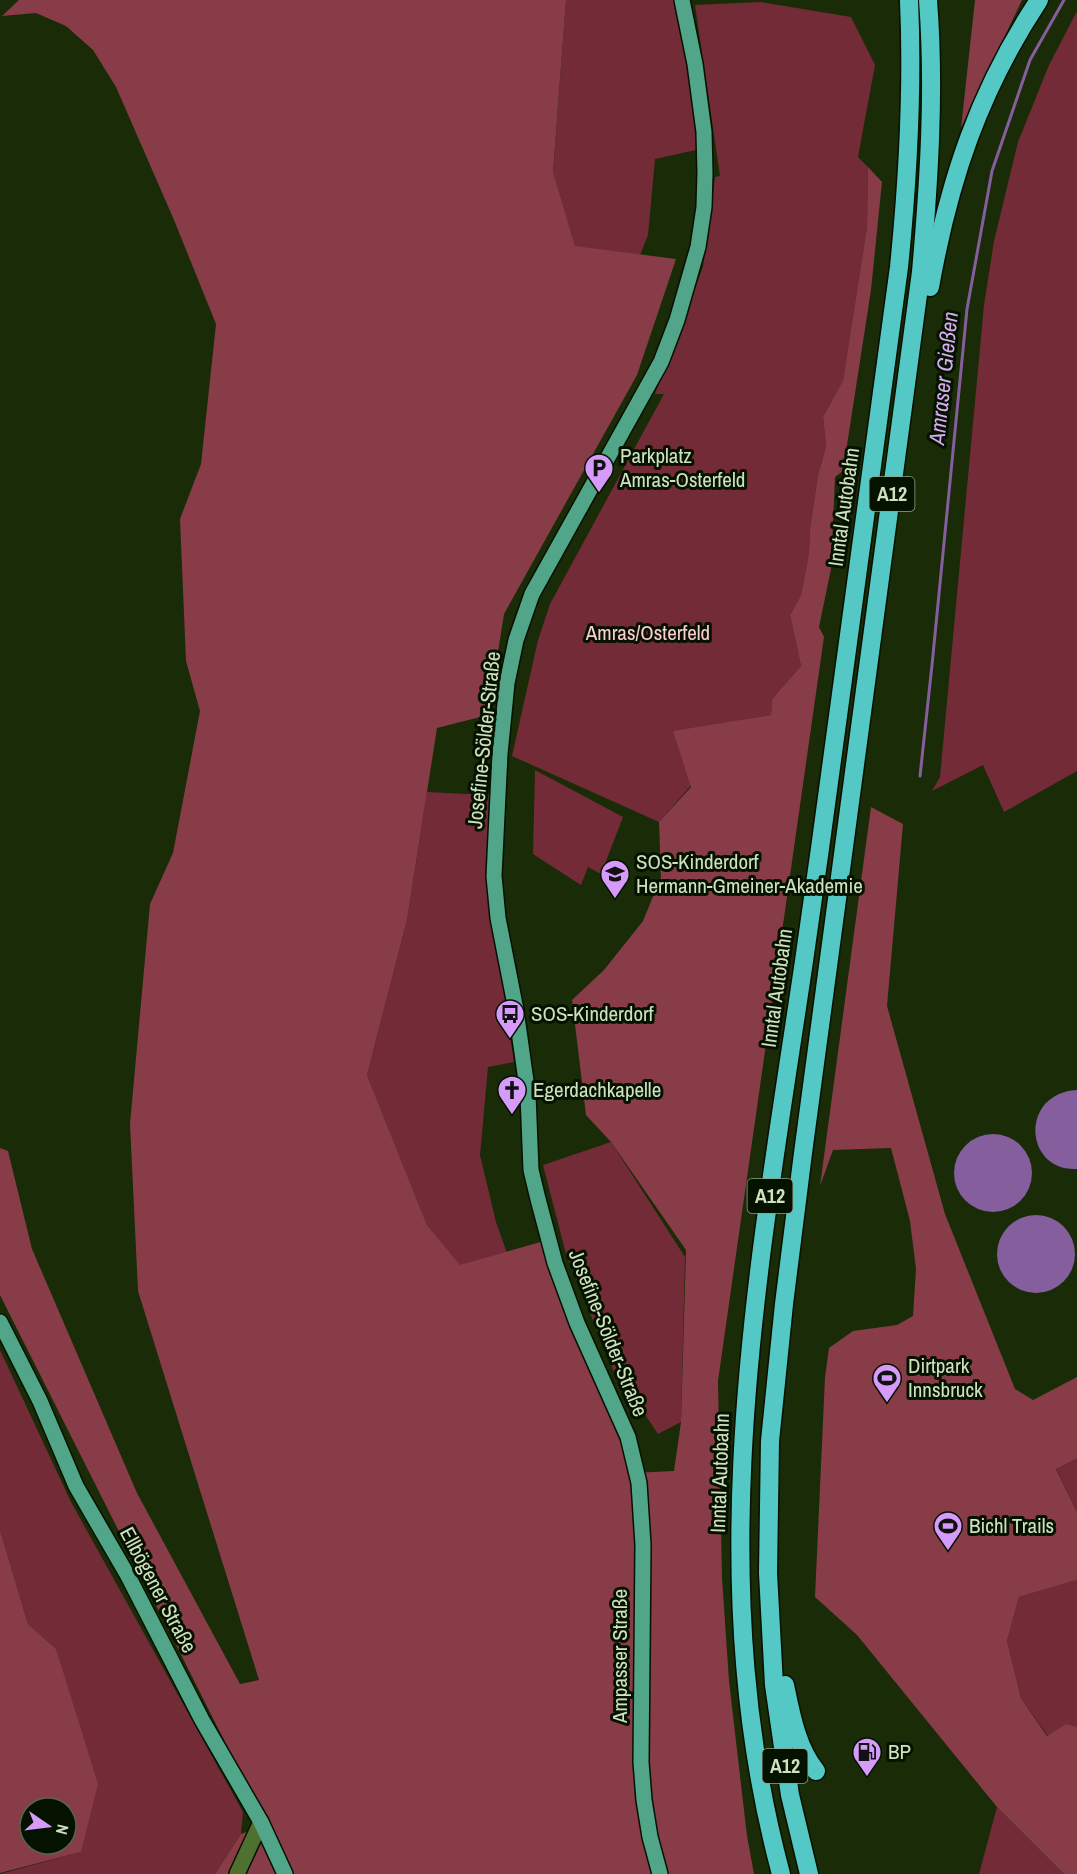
<svg xmlns="http://www.w3.org/2000/svg" width="1077" height="1874" font-family="'Archivo Narrow',sans-serif">
	<style>
		.green { fill: #732b38 }
		.forest { fill: #873c48; fill-rule: evenodd }
		.water { fill: #855e9d }
		.lines { fill: none; stroke-linecap: round; stroke-linejoin: round }
		.stream { stroke: #855e9d; stroke-width: 3 }
		.minor-casing { stroke: #071101; stroke-width: 18 }
		.major-casing { stroke: #071101; stroke-width: 18 }
		.highway-casing { stroke: #071101; stroke-width: 21 }
		.minor { stroke: #4f712f; stroke-width: 15 }
		.major { stroke: #51a588; stroke-width: 15 }
		.highway { stroke: #53c8c4; stroke-width: 18 }
		.labels { text-anchor: middle; stroke-width: 6; stroke-linejoin: round; paint-order: stroke }
		.shield { fill: #061200; stroke: #92a486; stroke-width: 1.5 }
		.shield-label { font-size: 20px; font-weight: bold; fill: #cee2bf }
		.poi-label { font-size: 21px; fill: #cee2bf; stroke: #061200; text-anchor: start }
		.street-label { font-size: 21px; fill: #cee2bf; stroke: #061200 }
		.park-label { font-size: 21px; fill: #fccdd2; stroke: #061200 }
		.water-label { font-size: 22px; font-style: italic; fill: #d8adf3; stroke: #061200 }
	</style>
	<rect width="100%" height="100%" fill="#192b07"/>
	<g class="green">
		<path d="M 566,0 L 681,0 L 705,148 L 655,159 L 648,235 L 640,255 L 575,247 L 553,173 Z"/>
		<path d="M 761,2 L 851,17 L 875,65 L 858,157 L 868,167 L 867,226 L 843,382 L 823,417 L 826,446 L 818,475 L 810,528 L 809,553 L 801,595 L 790,615 L 801,666 L 772,699 L 771,715 L 749,719 L 659,822 L 512,756 L 538,640 L 550,604 L 664,394 L 655,394 L 703,267 L 715,177 L 720,176 L 695,5 Z"/>
		<path d="M 1077,11 L 1077,771 L 1004,812 L 983,765 L 932,791 L 940,777 L 984,305 L 994,241 L 1018,142 L 1049,65 Z"/>
		<path d="M 535,770 L 623,817 L 601,874 L 588,867 L 581,885 L 533,854 Z"/>
		<path d="M 427,792 L 489,795 L 488,857 L 509,1006 L 509,1029 L 514,1062 L 488,1067 L 480,1155 L 496,1222 L 507,1253 L 460,1266 L 427,1225 L 367,1075 L 407,920 Z"/>
		<path d="M 611,1142 L 685,1257 L 681,1422 L 658,1434 L 630,1392 L 623,1394 L 566,1254 L 543,1165 Z"/>
		<path d="M 0,1350 L 71,1502 L 243,1812 L 241,1834 L 215,1874 L 0,1874 L 81,1852 L 56,1649 L 28,1624 L 0,1530 Z"/>
		<path d="M 1077,1389 L 1077,1512 L 1056,1468 Z"/>
		<path d="M 1077,1580 L 1077,1776 L 1045,1766 L 995,1667 L 1046,1740 L 1066,1724 L 1048,1736 L 1021,1698 L 1007,1641 L 1019,1597 Z"/>
		<path d="M 997,1807 L 1064,1874 L 979,1874 Z"/>
	</g>
	<g class="forest">
		<path d="M 19,0 L 566,0 L 553,172 L 575,246 L 676,259 L 637,375 L 504,614 L 488,715 L 437,728 L 407,920 L 367,1075 L 427,1225 L 460,1265 L 544,1241 L 609,1407 L 632,1473 L 674,1471 L 681,1422 L 686,1250 L 611,1142 L 586,1115 L 572,1000 L 604,970 L 643,921 L 661,877 L 659,822 L 691,787 L 673,731 L 771,715 L 772,699 L 801,666 L 790,615 L 801,595 L 809,553 L 810,528 L 818,475 L 826,446 L 823,417 L 843,381 L 867,226 L 868,167 L 882,182 L 871,290 L 843,471 L 835,477 L 831,569 L 819,627 L 824,637 L 718,1381 L 722,1578 L 729,1681 L 747,1836 L 754,1874 L 215,1874 L 241,1834 L 270,1823 L 236,1764 L 0,1295 L 0,1148 L 8,1151 L 32,1249 L 137,1493 L 240,1684 L 259,1680 L 138,1291 L 130,1124 L 150,904 L 173,853 L 200,711 L 186,661 L 180,519 L 201,464 L 216,324 L 174,220 L 116,87 L 93,50 L 66,26 L 36,13 L 2,16 Z"/>
		<path d="M 975,0 L 1022,0 L 961,128 Z"/>
		<path d="M 871,807 L 903,824 L 887,1006 L 945,1214 L 1015,1389 L 1033,1400 L 1077,1377 L 1077,1458 L 1056,1469 L 1077,1512 L 1077,1580 L 1019,1597 L 1007,1641 L 1021,1698 L 1047,1736 L 1066,1724 L 1077,1727 L 1077,1874 L 1064,1874 L 997,1807 L 857,1635 L 815,1597 L 825,1377 L 829,1348 L 853,1331 L 897,1325 L 913,1316 L 916,1269 L 910,1221 L 891,1148 L 833,1150 L 820,1186 Z"/>
		<path d="M 0,1530 L 28,1624 L 56,1649 L 98,1784 L 81,1852 L 0,1873 ZM 30,1808 L 66,1808 L 66,1844 L 30,1844 Z"/>
	</g>
	<g class="water">
		<path d="M 1077,1090 L 1077,1169 C 1024,1172 1019,1093 1077,1090 Z"/>
		<circle cx="993" cy="1173" r="39"/>
		<circle cx="1036" cy="1254" r="39"/>
	</g>
	<g class="lines">
		<path class="stream" d="M 920,776 L 932,665 L 967,309 L 992,171 L 1030,60 L 1064,0"/>
		<g class="minor-casing">
			<path id="minor" d="M 237,1874 L 261,1822"/>
		</g>
		<g class="major-casing">
			<g id="major">
				<path d="M 0,1322 L 40,1401 L 76,1486 L 128,1576 L 202,1720 L 261,1822 L 285,1874"/>
				<path d="M 660,1874 L 650,1837 L 644,1800 L 641,1762 L 643,1545 L 639,1483 L 628,1437 L 577,1323 L 555,1263 L 538,1199 L 531,1170 L 528,1095 L 516,1010 L 498,918 L 494,876 L 500,754 L 507,683 L 516,640 L 532,594 L 661,362 L 677,320 L 698,247 L 704,207 L 705,173 L 704,132 L 695,64 L 682,0"/>
			</g>
		</g>
		<g class="highway-casing">
			<g id="highway">
				<path d="M 930,287 C 949,180 979,91 1039,0"/>
				<path d="M 785,1685 C 791,1714 797,1748 816,1771"/>
				<path d="M 781,1874 C 699,1570 759,1266 804,961 C 837,730 869,499 899,267 C 908,178 913,89 909,0"/>
				<path d="M 809,1874 L 790,1795 L 774,1685 L 768,1573 L 770,1441 L 784,1304 L 803,1153 L 921,272 C 929,181 935,91 928,0"/>
			</g>
		</g>
		<use href="#minor" class="minor"/>
		<use href="#major" class="major"/>
		<use href="#highway" class="highway"/>
	</g>
	<defs>
		<g id="parking-pin" transform="scale(1.5)"><path d="M0 17L-7.5 6A9.5 9.5 0 1 1 7.5 6Z" fill="#d69bfa" stroke="#061200"/><path d="M-3.5-5.5H1a3.5 3.5 0 0 1 0 7H-1V5.5H-3.5ZM-1-3.4V-.6H.8a1.4 1.4 0 0 0 0-2.8Z" fill="#111"/></g>
		<g id="school-pin" transform="scale(1.5)"><path d="M0 17L-7.5 6A9.5 9.5 0 1 1 7.5 6Z" fill="#d69bfa" stroke="#061200"/><path d="M0-5L7-2L0 1L-7-2ZM-4 1L0 2.5L4 1V4Q0 6-4 4Z" fill="#111"/></g>
		<g id="bus-pin" transform="scale(1.5)"><path d="M0 17L-7.5 6A9.5 9.5 0 1 1 7.5 6Z" fill="#d69bfa" stroke="#061200"/><path d="M-5-6H5V4H4V6H2V4H-2V6H-4V4H-5ZM-3.5-4V0h7V-4ZM-3.5 1.2v1.5H-2V1.2ZM2 1.2v1.5H3.5V1.2Z" fill="#111"/></g>
		<g id="church-pin" transform="scale(1.5)"><path d="M0 17L-7.5 6A9.5 9.5 0 1 1 7.5 6Z" fill="#d69bfa" stroke="#061200"/><path d="M-1.2-6h2.4v3.5h3.3v2.4h-3.3V6h-2.4V-.1h-3.3v-2.4h3.3Z" fill="#111"/></g>
		<g id="stadium-pin" transform="scale(1.5)"><path d="M0 17L-7.5 6A9.5 9.5 0 1 1 7.5 6Z" fill="#d69bfa" stroke="#061200"/><path d="M0-5a6.5 5 0 1 0 0 10a6.5 5 0 1 0 0-10ZM-3.5-1.8h7v3.6h-7Z" fill="#111"/></g>
		<g id="fuel-pin" transform="scale(1.5)"><path d="M0 17L-7.5 6A9.5 9.5 0 1 1 7.5 6Z" fill="#d69bfa" stroke="#061200"/><path d="M-5.5-6h7V0h2V4h1.3V-2.5L3-4.5l.8-.8L6-3V5H2.5V1h-1V6h-7ZM-4.2-4.7v3.2H.2V-4.7Z" fill="#111"/></g>
	</defs>
	<g fill-rule="evenodd">
		<use href="#parking-pin" x="599" y="468"/>
		<use href="#school-pin" x="615" y="874"/>
		<use href="#bus-pin" x="510" y="1014"/>
		<use href="#church-pin" x="512" y="1090"/>
		<use href="#stadium-pin" x="887" y="1378"/>
		<use href="#stadium-pin" x="948" y="1526"/>
		<use href="#fuel-pin" x="867" y="1752"/>
	</g>
	<g class="labels">
		<g class="shield">
			<rect x="869.5" y="477" width="45" height="34" rx="4.5"/>
			<rect x="747.5" y="1179" width="45" height="34" rx="4.5"/>
			<rect x="762.5" y="1749" width="45" height="34" rx="4.5"/>
		</g>
		<g class="shield-label">
			<text x="892" y="501">A12</text>
			<text x="770" y="1203">A12</text>
			<text x="785" y="1773">A12</text>
		</g>
		<g class="poi-label">
			<text x="620" y="463">Parkplatz<tspan x="620" dy="24">Amras-Osterfeld</tspan></text>
			<text x="636" y="869">SOS-Kinderdorf<tspan x="636" dy="24">Hermann-Gmeiner-Akademie</tspan></text>
			<text x="531" y="1021">SOS-Kinderdorf</text>
			<text x="533" y="1097">Egerdachkapelle</text>
			<text x="908" y="1373">Dirtpark<tspan x="908" dy="24">Innsbruck</tspan></text>
			<text x="969" y="1533">Bichl Trails</text>
			<text x="888" y="1759">BP</text>
		</g>
		<g class="street-label">
			<text transform="translate(844 507) rotate(-82)" y="7">Inntal Autobahn</text>
			<text transform="translate(484 740) rotate(-84)" y="7">Josefine-Sölder-Straße</text>
			<text transform="translate(777 988) rotate(-82)" y="7">Inntal Autobahn</text>
			<text transform="translate(608 1333) rotate(68)" y="7">Josefine-Sölder-Straße</text>
			<text transform="translate(720 1473) rotate(-88)" y="7">Inntal Autobahn</text>
			<text transform="translate(158 1590) rotate(62)" y="7">Ellbögener Straße</text>
			<text transform="translate(620 1656) rotate(-90)" y="7">Ampasser Straße</text>
		</g>
		<g class="park-label">
			<text x="648" y="640">Amras/Osterfeld</text>
		</g>
		<g class="water-label">
			<text transform="translate(943 378) rotate(-84)" y="8">Amraser Gießen</text>
		</g>
	</g>
	<g transform="translate(48 1826) rotate(104)"><circle r="28" fill="#061200" stroke="#56654c" stroke-width="1.5"/>
	<path d="M0-4.5L10 22L0 15L-10 22Z" fill="#d69bfa"/>
	<text y="-9" font-size="16" font-weight="bold" text-anchor="middle" fill="#cee2bf">N</text>
	</g>
</svg>
